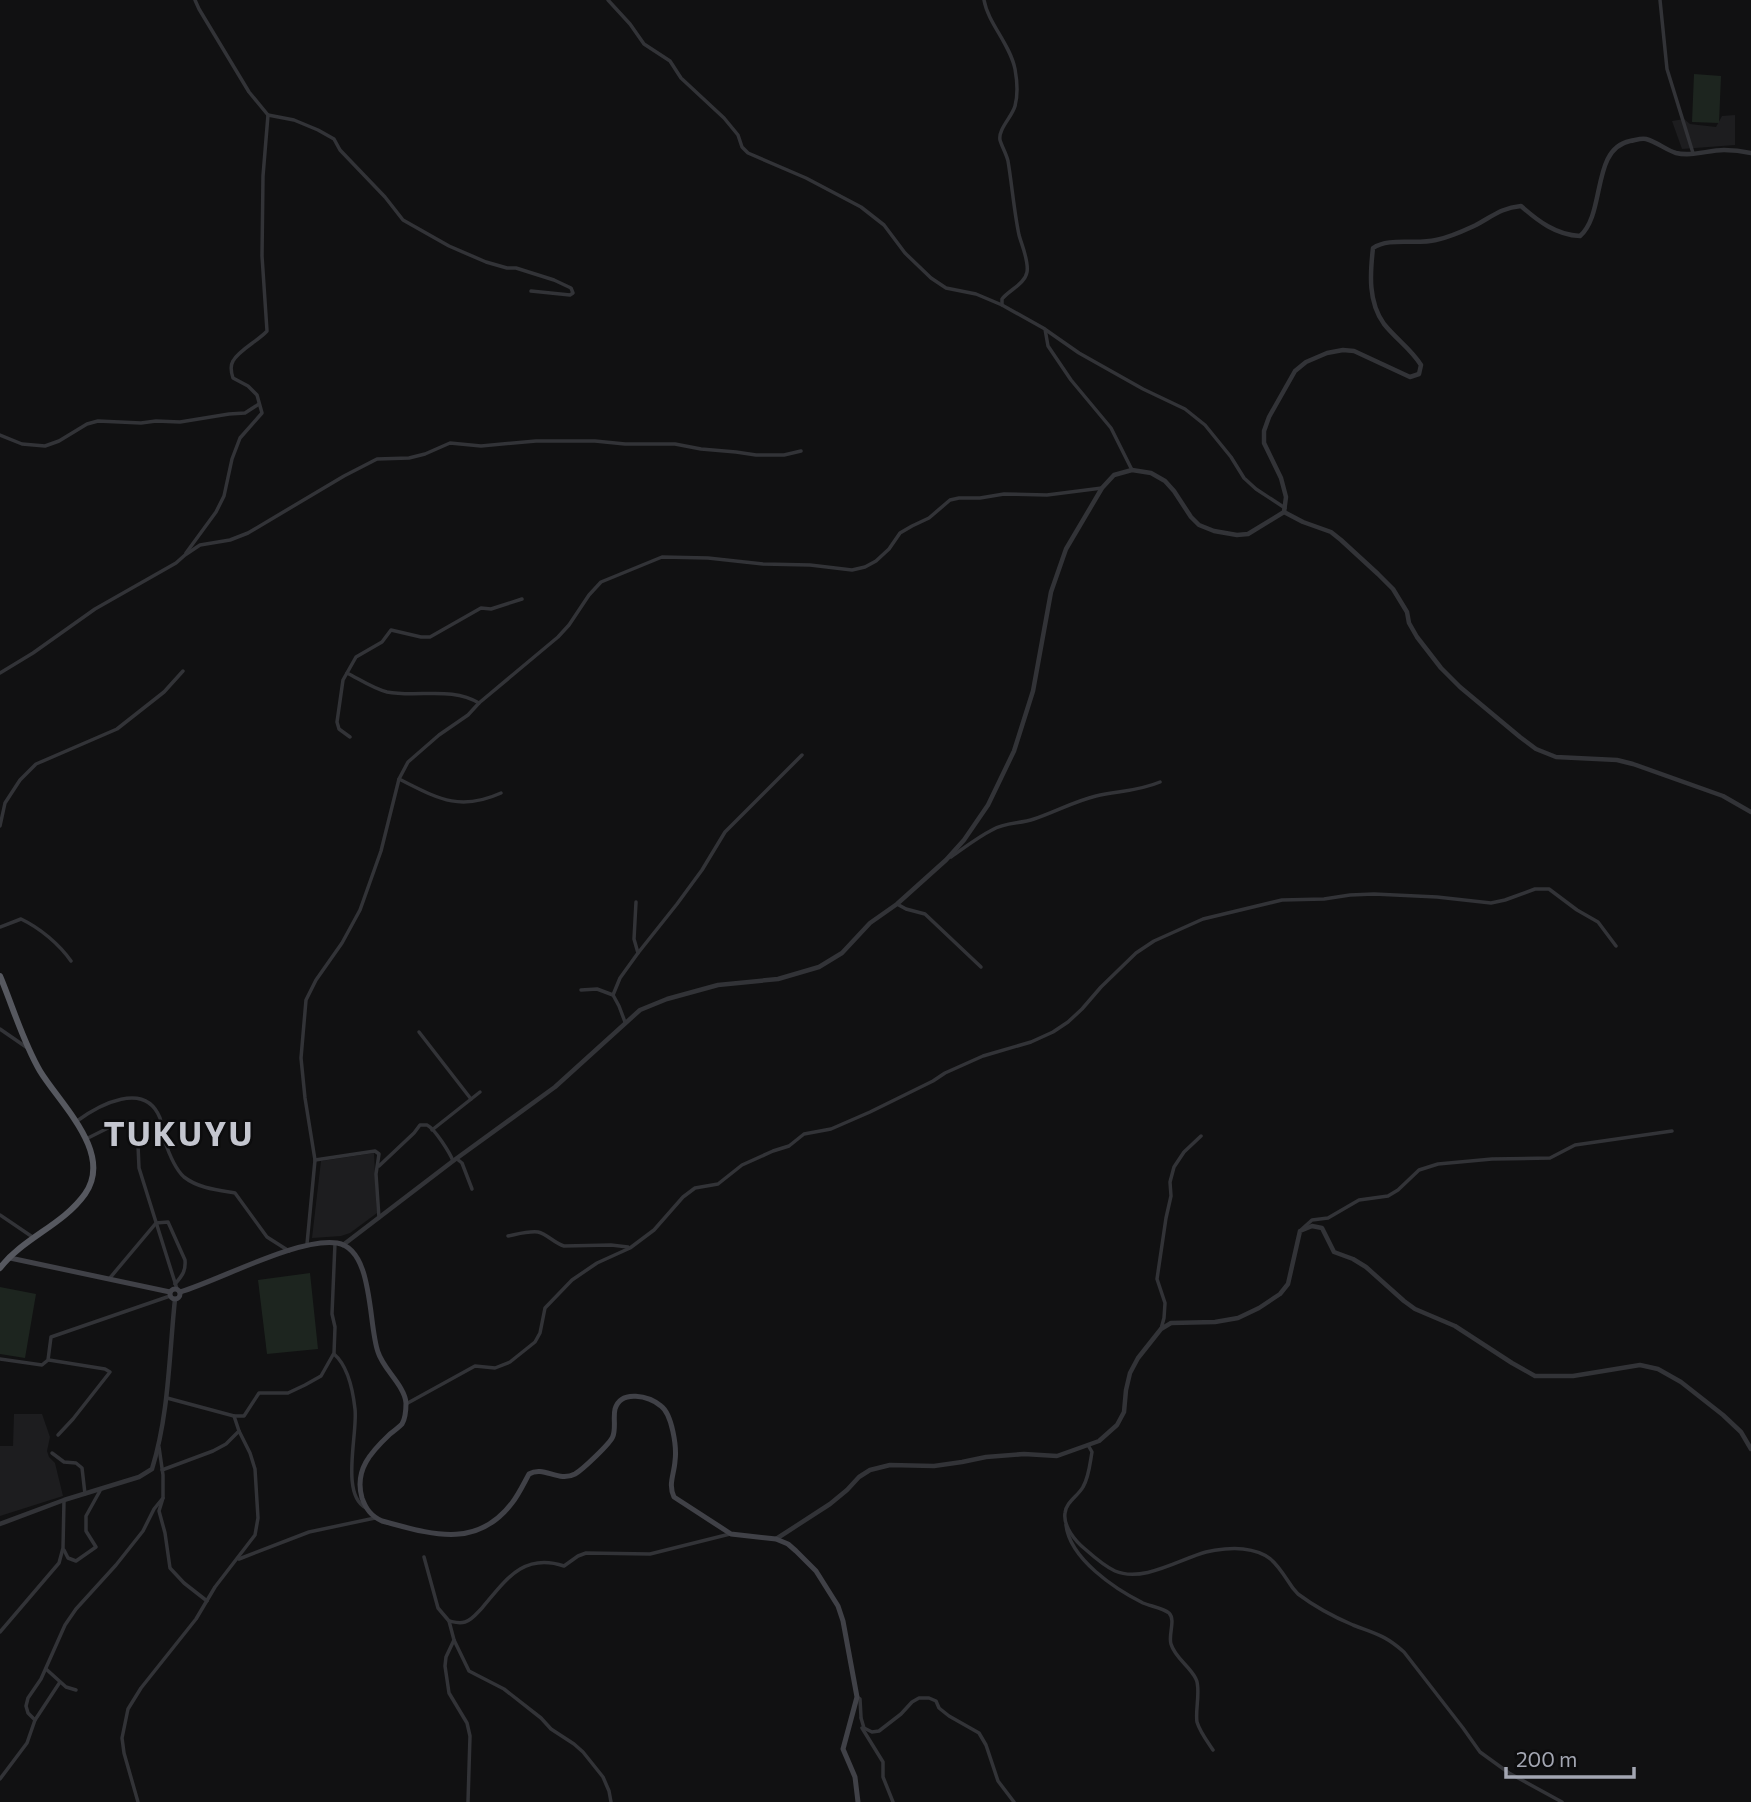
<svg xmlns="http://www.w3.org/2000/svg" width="1751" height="1802" font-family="Commissioner,sans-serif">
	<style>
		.built { fill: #1d1d1f }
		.pitch { fill: #1d251f }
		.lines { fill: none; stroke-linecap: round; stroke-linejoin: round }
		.minor { stroke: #323337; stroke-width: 3.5 }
		.tertiary { stroke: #323337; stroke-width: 4.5 }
		.secondary { stroke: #404147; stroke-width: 5 }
		.trunk { stroke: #56585f; stroke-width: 6 }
		.labels { text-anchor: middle; stroke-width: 5; stroke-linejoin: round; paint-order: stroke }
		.district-label { font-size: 33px; font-weight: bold; letter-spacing: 2px; fill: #c4c6cf; stroke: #0c0c0d }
	</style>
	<rect width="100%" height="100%" fill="#111112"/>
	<g class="built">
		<path d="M 1735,115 L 1735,145 L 1682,149 L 1672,121 L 1684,119 L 1690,124 L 1716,127 L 1722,116 Z"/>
		<path d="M 374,1153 L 377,1213 L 350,1233 L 341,1236 L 312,1238 L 321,1161 Z"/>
		<path d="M 14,1414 L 42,1414 L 50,1437 L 47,1451 L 49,1457 L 55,1463 L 63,1496 L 0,1516 L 0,1446 L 13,1446 Z"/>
	</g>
	<g class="pitch">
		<path d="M 1694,74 L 1721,76 L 1719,123 L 1692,122 Z"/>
		<path d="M 310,1273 L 318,1349 L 267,1354 L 258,1280 Z"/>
		<path d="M 0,1287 L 36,1294 L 25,1358 L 0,1354 Z"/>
	</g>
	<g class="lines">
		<g class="minor">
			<path d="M 608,0 L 630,24 L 644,44 L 670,61 L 681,78 L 724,118 L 738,135 L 742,147 L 748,153 L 806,178 L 861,207 L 884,225 L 905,253 L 931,278 L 946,288 L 976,294 L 1002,305 L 1045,329 L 1048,346 L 1071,380 L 1111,428 L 1132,470"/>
			<path d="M 984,0 C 988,23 1010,44 1015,69 C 1017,80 1018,95 1015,106 C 1012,117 998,129 1000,140 C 1002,147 1006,153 1008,161 C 1012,185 1014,211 1019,235 C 1022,246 1029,261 1027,272 C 1025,284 1009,290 1002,299 L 1002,305"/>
			<path d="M 1660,0 L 1667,69 L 1693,153"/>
			<path d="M 268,115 L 294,120 L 318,130 L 334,139 L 340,150 L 385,197 L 403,220 L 449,246 L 486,262 L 507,268 L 516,268 L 554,280 L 571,288 L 573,293 L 570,295 L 531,291"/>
			<path d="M 1046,330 L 1079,353 L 1143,389 L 1185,409 L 1205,425 L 1231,457 L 1244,478 L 1256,489 L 1285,508"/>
			<path d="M 0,435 L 22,444 L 45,446 L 59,441 L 87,424 L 98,421 L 141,423 L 156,421 L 180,422 L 229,414 L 245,413 L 259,404"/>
			<path d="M 186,553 L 216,512 L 224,496 L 232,459 L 240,438 L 262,413 L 257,395 L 248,386 L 233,378 C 231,372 230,366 233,361 C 239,350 258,341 267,331 L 262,256 L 263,176 L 268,115 L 249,92 L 199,9 L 195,0"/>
			<path d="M 0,673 L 33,653 L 95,609 L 176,563 L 185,555 L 200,545 L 230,540 L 248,533 L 344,476 L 377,459 L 409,458 L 425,454 L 450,443 L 481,446 L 536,441 L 595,441 L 625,444 L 675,444 L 701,449 L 736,452 L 756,455 L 784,455 L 801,451"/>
			<path d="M 347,673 C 359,679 374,689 387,692 C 418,698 451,686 479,703"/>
			<path d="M 350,737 L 339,729 L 337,722 L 343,680 L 356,657 L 382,642 L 391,630 L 421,637 L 430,637 L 481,608 L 491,609 L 522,599"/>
			<path d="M 399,779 C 437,798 459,812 501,793"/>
			<path d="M 0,826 L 5,803 L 20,780 L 36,764 L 117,729 L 164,692 L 183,671"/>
			<path d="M 951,857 C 964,848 978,837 992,830 C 1005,822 1020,824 1034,819 C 1055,812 1075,801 1096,796 C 1119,791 1139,791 1160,782"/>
			<path d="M 636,902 L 634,939 L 638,953"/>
			<path d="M 897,904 L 906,909 L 925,914 L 981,967"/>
			<path d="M 0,927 L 21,919 C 40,928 59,944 71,961"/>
			<path d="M 581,990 L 597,989 L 613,995"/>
			<path d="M 625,1022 L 619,1006 L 613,995 L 620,978 L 638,953 L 677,904 L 702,870 L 725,832 L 802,755"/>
			<path d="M 0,1029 L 26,1047"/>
			<path d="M 419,1032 L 471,1099"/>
			<path d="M 77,1121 C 99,1105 145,1080 160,1118 C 162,1124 162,1132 164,1139 C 168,1151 174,1168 184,1177 C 198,1188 217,1190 235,1193 L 267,1237 L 289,1251"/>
			<path d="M 432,1130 L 480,1092"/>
			<path d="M 86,1139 L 118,1123 L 123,1122 L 129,1123 L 138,1145 L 139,1168 L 177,1289"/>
			<path d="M 457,1159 L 462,1163 L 472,1189"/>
			<path d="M 315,1160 L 375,1151 L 379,1154 L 376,1174 L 379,1218"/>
			<path d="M 379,1166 L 414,1133 L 420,1125 C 422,1125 424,1125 427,1125 C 435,1129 450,1153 453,1161"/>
			<path d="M 0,1215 L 34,1238"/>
			<path d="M 1302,1229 L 1312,1220 L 1328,1218 L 1359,1200 L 1388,1196 L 1398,1190 L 1419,1170 L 1438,1164 L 1492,1159 L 1550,1158 L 1575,1145 L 1672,1131"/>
			<path d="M 508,1236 C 518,1234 528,1231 538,1232 C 547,1234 554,1243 564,1246 L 611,1245 L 628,1247"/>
			<path d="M 307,1244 L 315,1160 L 305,1098 L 301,1058 L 306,1000 L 316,980 L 342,943 L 360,910 L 381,851 L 399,779 L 408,762 L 439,735 L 468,715 L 479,703 L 558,637 L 569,625 L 589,595 L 601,582 L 662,557 L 708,558 L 763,564 L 810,565 L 852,570 L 865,567 L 876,561 L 889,549 L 900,533 L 912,526 L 929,518 L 950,500 L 959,498 L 980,498 L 1004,494 L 1047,495 L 1102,488"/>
			<path d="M 109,1279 L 156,1223 L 168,1222 L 185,1260 C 186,1271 182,1276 175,1284"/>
			<path d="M 1161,1329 L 1164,1318 L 1165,1303 L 1157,1279 L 1166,1218 L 1171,1196 L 1170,1182 L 1174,1167 L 1184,1152 L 1201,1136"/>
			<path d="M 334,1354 C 348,1366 353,1391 355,1409 C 358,1433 340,1495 366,1508"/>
			<path d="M 0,1359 L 42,1365 L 48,1360 L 51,1337 L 170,1296"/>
			<path d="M 49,1360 L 105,1369 L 110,1372 L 73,1419 L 58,1435"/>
			<path d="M 167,1398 L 234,1416 L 244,1416 L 259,1393 L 288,1393 L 305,1385 L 321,1376 L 334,1353 L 335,1327 L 332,1314 L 335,1243"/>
			<path d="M 406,1404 L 475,1366 L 495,1368 L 510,1362 L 535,1342 L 540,1333 L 545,1308 L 572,1280 L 597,1263 L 630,1248 L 654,1230 L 683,1197 L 695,1188 L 718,1184 L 742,1165 L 773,1151 L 789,1146 L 804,1134 L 831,1129 L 870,1112 L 933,1081 L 945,1073 L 983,1056 L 1031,1042 L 1053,1032 L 1068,1022 L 1082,1009 L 1101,987 L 1136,953 L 1154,941 L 1203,919 L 1282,900 L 1324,899 L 1350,895 L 1374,894 L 1437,897 L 1491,903 L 1505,900 L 1535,889 L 1549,889 L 1577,910 L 1598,922 L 1616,946"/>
			<path d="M 1088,1445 L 1092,1452 C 1090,1463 1089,1477 1083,1487 C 1078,1496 1066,1502 1065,1513 C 1063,1526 1075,1541 1085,1549 C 1094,1557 1104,1566 1115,1571 C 1143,1583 1180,1559 1206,1552 C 1217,1549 1233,1548 1243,1549 C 1268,1552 1275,1561 1288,1581 C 1291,1586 1294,1590 1298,1594 C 1314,1606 1334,1617 1353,1625 C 1376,1634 1385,1635 1404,1652 L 1463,1728 L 1480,1752 L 1509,1773 L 1562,1802"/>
			<path d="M 159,1447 L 163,1475 L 163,1498 L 159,1511 L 165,1533 L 170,1568 L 184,1583 L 207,1601"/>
			<path d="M 52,1453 L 64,1462 L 76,1463 L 82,1468 L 85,1494"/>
			<path d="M 162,1470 L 213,1451 L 226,1444 L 239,1431"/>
			<path d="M 1066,1525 C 1070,1559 1115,1589 1143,1603 C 1150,1606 1163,1608 1169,1613 C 1176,1620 1168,1635 1171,1644 C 1175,1658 1190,1666 1196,1679 C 1201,1689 1195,1710 1197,1722 C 1200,1732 1207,1741 1213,1750"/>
			<path d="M 64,1550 L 68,1558 L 76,1561 L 96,1547 L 86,1531 L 86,1516 L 101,1489"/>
			<path d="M 424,1557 L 438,1608 L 449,1621 L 454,1640 L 469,1671 L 504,1689 L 541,1718 L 551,1729 L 574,1744 L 583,1752 L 603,1777 L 609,1791 L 611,1802"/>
			<path d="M 239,1559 L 309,1532 L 375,1518"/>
			<path d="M 449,1621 C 454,1622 459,1624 465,1622 C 472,1620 477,1613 482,1608 C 505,1581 523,1552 564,1566 L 578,1556 L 586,1553 L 650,1554 L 730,1534"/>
			<path d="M 0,1632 L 59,1563 L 63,1548 L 64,1500"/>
			<path d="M 454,1640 L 446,1657 L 445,1666 L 449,1693 L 467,1723 L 470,1736 L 468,1802"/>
			<path d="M 46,1669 L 66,1687 L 76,1690"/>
			<path d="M 857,1697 L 860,1699 L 861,1717"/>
			<path d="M 861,1718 L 864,1728 L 872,1732 L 879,1731 L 901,1714 L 912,1702 L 919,1698 L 929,1698 L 936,1701 L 939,1708 L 949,1716 L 979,1733 L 986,1745 L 998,1781 L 1014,1802"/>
			<path d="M 35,1720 L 28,1713 L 26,1706 L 28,1698 L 41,1679 L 65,1625 L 76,1609 L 116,1565 L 143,1531 L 154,1509 L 163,1498"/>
			<path d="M 862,1728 L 883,1762 L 883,1777 L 893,1802"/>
			<path d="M 0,1779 L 27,1743 L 35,1720 L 60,1682"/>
			<path d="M 138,1802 L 124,1753 L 122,1738 L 128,1709 L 141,1688 L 196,1619 L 215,1587 L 255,1535 L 258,1518 L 255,1469 L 250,1453 L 239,1431 L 234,1416"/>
		</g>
		<g class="tertiary">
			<path d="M 1284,512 L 1303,522 L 1331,532 L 1341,540 L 1378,574 L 1393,589 L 1407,612 L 1409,623 L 1417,637 L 1441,668 L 1460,687 L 1520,737 L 1536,749 L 1556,757 L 1617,760 L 1633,764 L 1723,796 L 1751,812"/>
			<path d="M 343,1245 L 453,1161 L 555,1087 L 640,1010 L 667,999 L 718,985 L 778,979 L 819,967 L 842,953 L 870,923 L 897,904 L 946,860 L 964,840 L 988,805 L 1014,751 L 1033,691 L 1051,592 L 1066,549 L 1102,488 L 1114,475 L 1132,470 L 1151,473 L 1165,481 L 1174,491 L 1191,517 L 1199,525 L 1214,531 L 1237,535 L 1248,534 L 1284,512 L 1286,497 L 1281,478 L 1264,443 L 1264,431 L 1269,417 L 1295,371 L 1306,362 L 1327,353 L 1343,350 L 1354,351 L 1410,377 L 1419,374 L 1421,365 C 1411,349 1396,339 1384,324 C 1368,302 1370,274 1373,248 C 1389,237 1416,245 1436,240 C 1451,237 1463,231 1476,225 C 1493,216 1501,208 1521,206 C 1538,221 1556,235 1580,236 C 1606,213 1591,149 1630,141 C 1636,140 1641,138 1646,139 C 1657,142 1666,150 1676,153 C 1692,157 1708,150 1724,150 C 1733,150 1742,151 1751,153"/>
			<path d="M 0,1524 L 64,1500 L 139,1477 L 152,1469 C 169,1414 169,1356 175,1299"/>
			<path d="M 776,1539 L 830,1504 L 847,1490 L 859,1477 L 870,1470 L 890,1465 L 934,1466 L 962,1462 L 986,1457 L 1024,1454 L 1057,1456 L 1099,1441 L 1117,1425 L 1124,1412 L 1126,1390 L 1130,1373 L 1138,1358 L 1161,1329 L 1171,1323 L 1215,1322 L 1238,1318 L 1259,1308 L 1280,1294 L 1288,1284 L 1300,1231 L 1312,1226 L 1322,1228 L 1334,1252 L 1353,1259 L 1366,1267 L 1404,1301 L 1415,1309 L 1455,1326 L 1512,1363 L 1535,1376 L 1573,1376 L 1640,1365 L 1658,1369 L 1681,1382 L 1723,1415 L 1741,1432 L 1751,1449"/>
		</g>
		<g class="secondary">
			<path d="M 10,1258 L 170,1292"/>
			<circle cx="175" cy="1294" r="5"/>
			<path d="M 180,1292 C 220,1280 299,1237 337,1243 C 374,1249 368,1325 378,1352 C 383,1369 405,1386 406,1403 C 406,1408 405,1419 402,1424 C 399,1427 394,1431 390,1434 C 371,1452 354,1470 362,1498 C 366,1509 371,1516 382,1521 C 431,1534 476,1550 512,1503 C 519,1494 524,1483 529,1474 C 544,1465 558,1483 575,1474 C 582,1470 611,1443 613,1436 C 616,1428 613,1417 615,1409 C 621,1389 649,1396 661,1406 C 672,1414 677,1447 675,1461 C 674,1475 668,1484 674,1497 L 731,1534 L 776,1539 L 788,1544 L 796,1551 L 816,1571 L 838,1606 L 843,1621 L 857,1697 L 843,1749 L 855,1777 L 858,1802"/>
		</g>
		<path class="trunk" d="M 0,976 C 13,1007 23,1042 40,1071 C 60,1104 114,1153 85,1194 C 63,1225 23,1238 0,1268"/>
	</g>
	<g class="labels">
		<g class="district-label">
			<text x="179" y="1146">TUKUYU</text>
		</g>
	</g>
	<path d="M1506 1767v10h128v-10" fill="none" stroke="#a3a6b2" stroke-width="3.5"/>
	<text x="1516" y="1767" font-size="21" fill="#a3a6b2" stroke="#0c0c0d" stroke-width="5" paint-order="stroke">200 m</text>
</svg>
